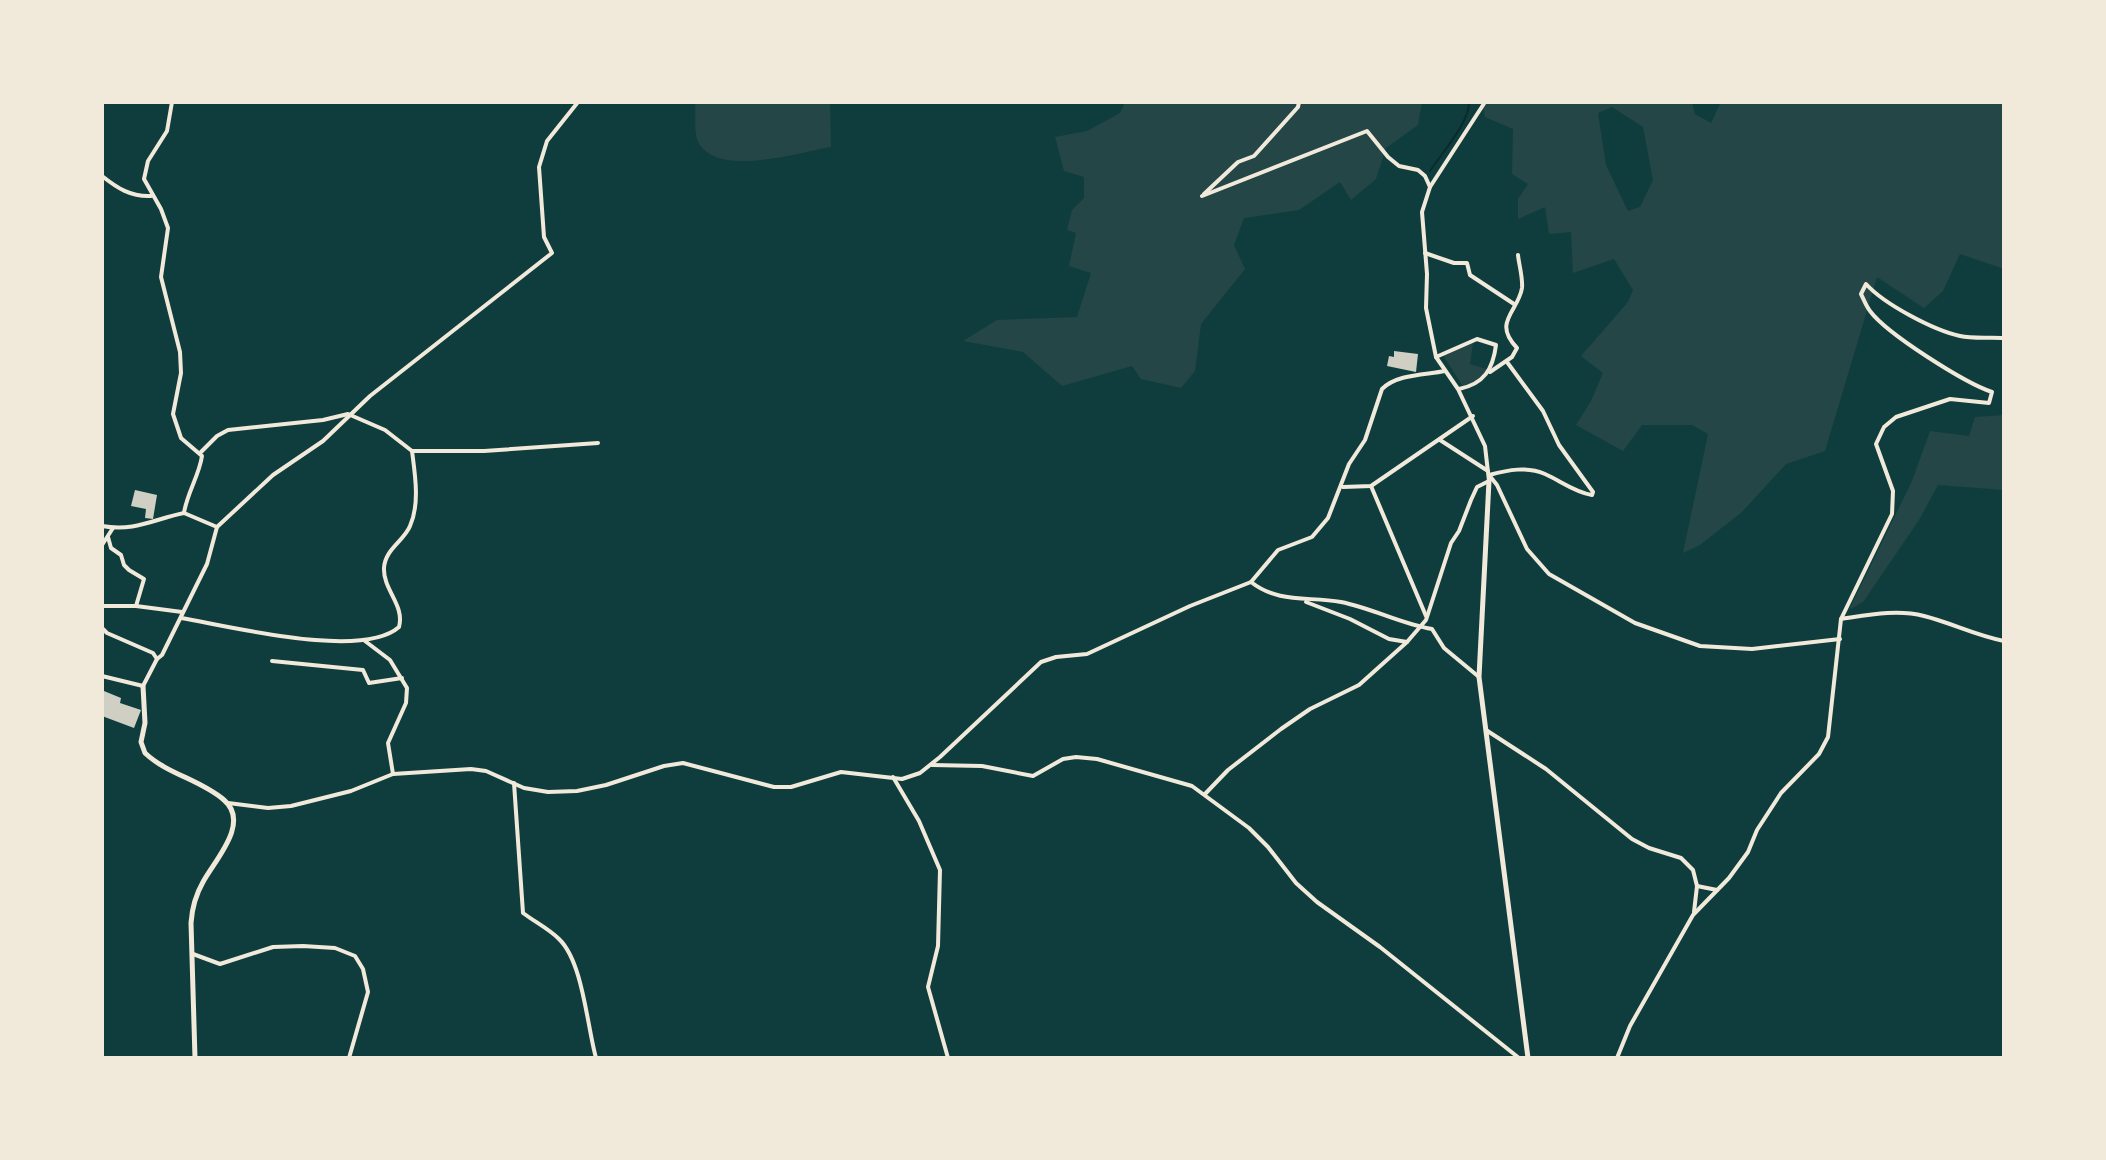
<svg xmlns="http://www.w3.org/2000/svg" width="2106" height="1160" font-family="Georgia,serif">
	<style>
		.green { fill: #244646; fill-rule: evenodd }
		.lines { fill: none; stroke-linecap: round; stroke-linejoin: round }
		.stream { stroke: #0a2a2b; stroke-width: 2 }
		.building { fill: #cfcfc3 }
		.minor { stroke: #f1e9da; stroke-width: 4 }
		.tertiary { stroke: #f1e9da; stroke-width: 5 }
	</style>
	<rect width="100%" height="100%" fill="#0f3d3e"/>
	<g class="green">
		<path d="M 695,102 L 830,102 L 831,147 C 800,152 712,180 697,139 C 694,129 696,113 695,102 Z"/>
		<path d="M 1125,102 L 1422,102 L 1418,125 L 1386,148 L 1376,179 L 1351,200 L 1340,182 L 1299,210 L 1244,218 L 1234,245 L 1245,269 L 1201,324 L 1195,371 L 1181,388 L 1141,379 L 1132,366 L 1062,386 L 1023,352 L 963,341 L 997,320 L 1077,317 L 1091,273 L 1069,266 L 1076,233 L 1067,230 L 1072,210 L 1084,198 L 1084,177 L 1064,171 L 1055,137 L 1087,131 L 1120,113 Z"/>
		<path d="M 1482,102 L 1692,102 L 1695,114 L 1711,123 L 1721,102 L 2004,102 L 2004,269 L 1960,254 L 1943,291 L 1924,308 L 1877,277 L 1825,451 L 1786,464 L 1742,512 L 1700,545 L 1683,553 L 1708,434 L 1692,425 L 1642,425 L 1623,451 L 1576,425 L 1591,401 L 1603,373 L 1581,356 L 1628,302 L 1633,290 L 1614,259 L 1573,273 L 1571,232 L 1549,234 L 1545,207 L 1518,219 L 1518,199 L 1528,184 L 1512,174 L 1513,129 L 1485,117 ZM 1612,107 L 1643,127 L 1653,180 L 1640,207 L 1628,211 L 1606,165 L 1598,113 Z"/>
		<path d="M 1473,343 L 1470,364 L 1489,370 L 1482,379 L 1464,388 L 1443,355 Z"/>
		<path d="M 2004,415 L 2004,490 L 1938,485 L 1919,520 L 1863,602 L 1849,610 L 1912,481 L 1930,431 L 1969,436 L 1975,417 Z"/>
	</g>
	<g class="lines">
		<path class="stream" d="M 1430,171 C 1441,154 1470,122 1469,102"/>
	</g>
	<g class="building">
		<path d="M 1394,351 L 1418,354 L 1416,372 L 1387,366 L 1389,356 L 1394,357 Z"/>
		<path d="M 135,490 L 157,495 L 153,519 L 145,518 L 146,509 L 131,506 Z"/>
		<path d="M 104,691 L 121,698 L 120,703 L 141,710 L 134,728 L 102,716 Z"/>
	</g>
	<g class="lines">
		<g class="minor">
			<path d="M 172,102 L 167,131 L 148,161 L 144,179 L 161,209 L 168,228 L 161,277 L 180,352 L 181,373 L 173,414 L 181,438 L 202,456 C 199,476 187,493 184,513 L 217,527"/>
			<path d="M 102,176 C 117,188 131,197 151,196"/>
			<path d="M 1430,187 L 1485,102"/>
			<path d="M 1204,194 L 1238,162 L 1254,156 L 1298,107 L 1299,102"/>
			<path d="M 1202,196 L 1367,131 L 1388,157 L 1399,166 L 1418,170 L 1425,176 L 1430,187 L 1422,212 L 1427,274 L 1426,308 L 1436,357 L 1458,389 L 1485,446 L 1489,481 L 1477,487 L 1471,500 L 1459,531 L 1451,543 L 1426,620 L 1407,642 L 1359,685 L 1310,709 L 1281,729 L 1228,770 L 1205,794"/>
			<path d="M 1425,253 L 1454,263 L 1467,263 L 1470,275 L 1514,304"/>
			<path d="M 1436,357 L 1477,339 L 1496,345 C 1493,369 1484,384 1459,389"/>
			<path d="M 1507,362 L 1543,411 L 1559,445 L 1593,492 L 1592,495 C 1574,492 1561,481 1545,474 C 1527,466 1508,470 1489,475 L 1497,485 L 1527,549 L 1549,574 L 1635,623 L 1700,646 L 1752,649 L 1840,639"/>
			<path d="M 1490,372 L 1512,357 L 1517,348 C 1492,322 1518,312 1522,288 C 1523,278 1519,265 1518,255"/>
			<path d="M 1440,440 L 1488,471"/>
			<path d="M 201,452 L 217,436 L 228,430 L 323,420 L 348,414 L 385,430 L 412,451 L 484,451 L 598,443"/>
			<path d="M 1371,486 L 1426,616"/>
			<path d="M 1343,487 L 1371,486 L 1473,416"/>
			<path d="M 102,526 C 135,532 154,519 184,513"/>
			<path d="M 108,537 L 111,548 L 121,555 L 124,565 L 129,570 L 144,579 L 136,606"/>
			<path d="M 102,545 L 113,528"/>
			<path d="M 1251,582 C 1279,604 1308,596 1341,602 C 1372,608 1401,624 1432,629 L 1444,648 L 1479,677"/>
			<path d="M 1306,602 L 1350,619 L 1389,639 L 1407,642"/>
			<path d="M 102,606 L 136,606 L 182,612"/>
			<path d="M 181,618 C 229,626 362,660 399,627 C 405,605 383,590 384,568 C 385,549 404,541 410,526 C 420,504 415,474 412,451"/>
			<path d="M 1841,619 C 1868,615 1897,609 1924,616 C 1952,623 1974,635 2004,641"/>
			<path d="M 102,628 L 107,633 L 153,653 L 157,659"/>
			<path d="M 365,641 L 390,660 L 407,688 L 406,703 L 388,743 L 393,774"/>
			<path d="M 272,661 L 363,670 L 369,683 L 402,678"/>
			<path d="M 102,676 L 143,686 L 157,659 L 162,655 L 207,564 L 217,527 L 273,475 L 323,441 L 370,396 L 552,253 L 544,237 L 539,167 L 547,141 L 578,102"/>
			<path d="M 1486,730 L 1546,769 L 1632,839 L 1649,848 L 1681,858 L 1693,870 L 1697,886 L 1694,912"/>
			<path d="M 932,765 L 982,766 L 1033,776 L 1063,759 L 1076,757 L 1097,759 L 1192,786 L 1249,828 L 1268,847 L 1296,883 L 1317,902 L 1380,947 L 1519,1058"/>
			<path d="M 893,777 L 919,821 L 940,870 L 938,946 L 928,987 L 948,1058"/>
			<path d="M 514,783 L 523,913 C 535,922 549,929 559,939 C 583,962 587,1026 596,1058"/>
			<path d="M 228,803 L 268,808 L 291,806 L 351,791 L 393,774 L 471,769 L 486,771 L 524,788 L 548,792 L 577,791 L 606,785 L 664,766 L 683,763 L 774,787 L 791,787 L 841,772 L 902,779 L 920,773 L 940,757 L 1041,662 L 1056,657 L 1087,654 L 1190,606 L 1251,582 L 1278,550 L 1312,537 L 1328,518 L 1349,464 L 1365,440 L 1382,389 C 1397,374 1425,375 1445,371"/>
			<path d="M 1697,886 L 1717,890"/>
			<path d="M 193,954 L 220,964 L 273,947 L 303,946 L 335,948 L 355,956 L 363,969 L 368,992 L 349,1058"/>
			<path d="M 1617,1058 L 1630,1026 L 1693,915 L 1729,878 L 1748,852 L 1757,830 L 1781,793 L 1819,754 L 1828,737 L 1841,619 L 1892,514 L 1893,491 L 1876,444 L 1884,427 L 1896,417 L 1950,399 L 1989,403 L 1992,392 C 1965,383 1887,334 1870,311 C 1866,306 1864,300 1861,294 L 1866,284 C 1884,304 1933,330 1960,336 C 1973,339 1990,337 2004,338"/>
		</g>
		<g class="tertiary">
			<path d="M 1489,481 L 1479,677 L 1528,1058"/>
			<path d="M 143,686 L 145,723 L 141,742 L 145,753 C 167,774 201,780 224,800 C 251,823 214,861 203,882 C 195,896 192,908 191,923 L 195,1058"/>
		</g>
	</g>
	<rect width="2106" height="1160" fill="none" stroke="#f1e9da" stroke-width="208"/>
</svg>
